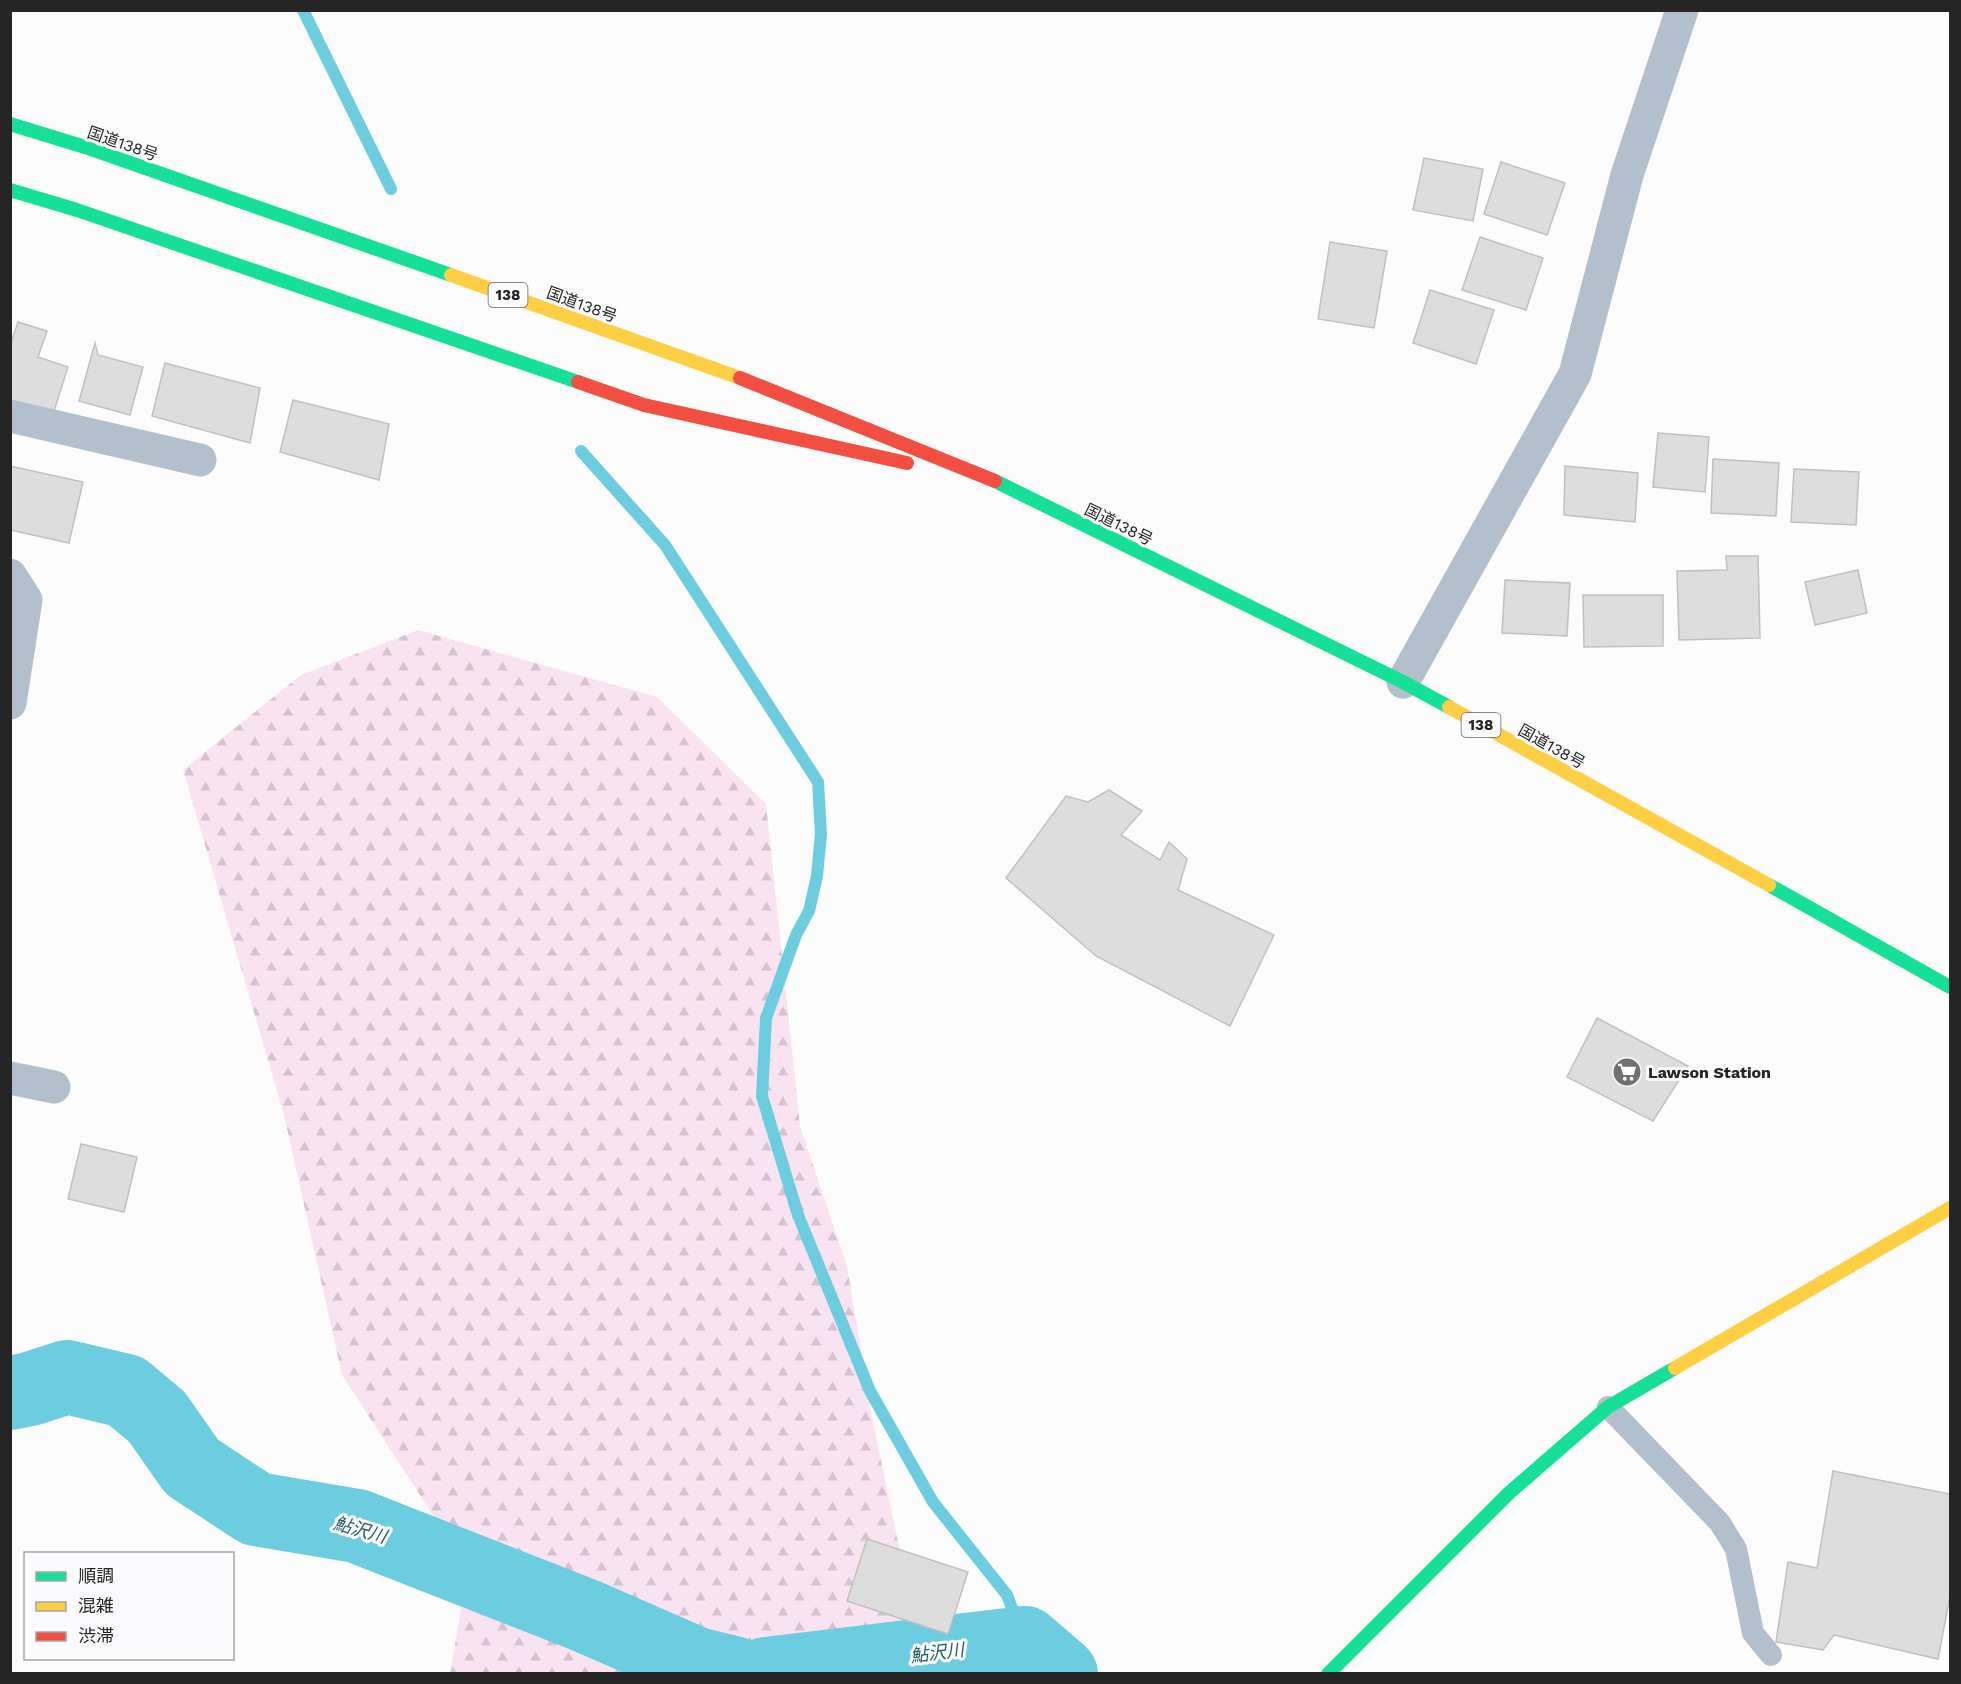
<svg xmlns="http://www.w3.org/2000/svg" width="1961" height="1684" font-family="'Work Sans','Noto Sans JP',sans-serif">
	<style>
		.forest { fill: url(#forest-firs) }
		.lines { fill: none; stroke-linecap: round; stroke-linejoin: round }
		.stream { stroke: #6bcddf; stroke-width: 12 }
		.river { stroke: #6bcddf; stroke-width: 74 }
		.building { fill: #ddd; stroke: #c0c0c0; stroke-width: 1.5 }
		.lane { stroke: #b2c0cd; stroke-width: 22 }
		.street { stroke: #b2c0cd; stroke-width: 33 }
		.fast { stroke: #16e098; stroke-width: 14 }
		.slow { stroke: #ffcf43; stroke-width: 14 }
		.jam { stroke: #f24e42; stroke-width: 14 }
		.labels { text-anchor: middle; stroke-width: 6; stroke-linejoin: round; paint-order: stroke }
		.shield { fill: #fbfbfe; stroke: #656567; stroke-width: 1.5 }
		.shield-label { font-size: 15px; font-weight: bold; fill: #252526 }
		.street-label { font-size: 16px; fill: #252526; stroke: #fbfbfe }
		.poi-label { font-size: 16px; font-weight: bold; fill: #252526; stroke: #fbfbfe; text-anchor: start }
		.water-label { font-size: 18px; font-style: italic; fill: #255b66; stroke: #fbfbfe }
	</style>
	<defs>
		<pattern id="forest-firs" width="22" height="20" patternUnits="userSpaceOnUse" patternTransform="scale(1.5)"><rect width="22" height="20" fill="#fae3f0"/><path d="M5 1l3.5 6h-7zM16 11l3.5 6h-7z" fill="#d6c3ce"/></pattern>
	</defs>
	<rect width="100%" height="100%" fill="#fcfcfd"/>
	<path class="forest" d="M 418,630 L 657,697 L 766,804 L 800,1126 L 847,1266 L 872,1417 L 925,1673 L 450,1673 L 468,1569 L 342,1375 L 284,1115 L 183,770 L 301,675 Z"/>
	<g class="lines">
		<g class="stream">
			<path d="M 303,10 L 391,189"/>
			<path d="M 581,451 L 665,545 L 818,782 L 821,834 L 817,876 L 809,911 L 796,935 L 766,1018 L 762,1096 L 798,1215 L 870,1391 L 933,1502 L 1007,1595 L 1025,1643"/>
		</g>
		<g class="river">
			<path d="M 10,1393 L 30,1389 L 67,1377 L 126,1391 L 157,1417 L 192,1467 L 256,1509 L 357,1526 L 584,1615 L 696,1664 L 737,1674"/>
			<path d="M 766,1674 L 1025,1643 L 1061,1674"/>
		</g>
	</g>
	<g class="building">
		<path d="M 1424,158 L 1483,169 L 1473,221 L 1413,210 Z"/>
		<path d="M 1501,162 L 1565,183 L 1547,235 L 1484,214 Z"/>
		<path d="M 1480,237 L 1543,258 L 1526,310 L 1462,290 Z"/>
		<path d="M 1330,242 L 1387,251 L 1374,328 L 1318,319 Z"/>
		<path d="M 1430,290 L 1494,310 L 1476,364 L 1413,343 Z"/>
		<path d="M 18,322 L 47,331 L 38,357 L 68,367 L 53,414 L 10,401 L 10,346 Z"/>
		<path d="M 95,343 L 98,355 L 143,367 L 130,415 L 79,401 Z"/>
		<path d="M 165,363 L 260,388 L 250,443 L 152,416 Z"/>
		<path d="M 293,400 L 389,424 L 379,480 L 280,452 Z"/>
		<path d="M 1658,433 L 1709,437 L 1705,492 L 1653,487 Z"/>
		<path d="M 1713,459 L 1779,463 L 1776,516 L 1711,513 Z"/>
		<path d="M 10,466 L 83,482 L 69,543 L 10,530 Z"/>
		<path d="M 1565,466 L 1638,473 L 1635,522 L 1564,515 Z"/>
		<path d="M 1794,469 L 1859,472 L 1856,525 L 1791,522 Z"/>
		<path d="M 1726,556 L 1758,556 L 1760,638 L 1679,640 L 1677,571 L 1727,570 Z"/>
		<path d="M 1858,570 L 1867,613 L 1815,625 L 1805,582 Z"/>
		<path d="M 1505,580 L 1570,583 L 1567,636 L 1502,633 Z"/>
		<path d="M 1583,595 L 1663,595 L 1663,646 L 1584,647 Z"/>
		<path d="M 1109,790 L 1142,811 L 1121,835 L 1160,860 L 1169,842 L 1187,859 L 1178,890 L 1274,935 L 1230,1026 L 1096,956 L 1006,878 L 1066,796 L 1088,802 Z"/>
		<path d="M 1597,1018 L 1688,1066 L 1653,1121 L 1567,1077 Z"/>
		<path d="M 81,1144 L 137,1157 L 124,1212 L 68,1199 Z"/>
		<path d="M 1833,1471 L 1950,1494 L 1950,1596 L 1938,1659 L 1834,1635 L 1823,1650 L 1776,1642 L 1788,1562 L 1817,1568 Z"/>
		<path d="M 867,1539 L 968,1572 L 948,1634 L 847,1601 Z"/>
	</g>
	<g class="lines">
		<path class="lane" d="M 1608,1407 L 1720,1523 L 1736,1549 L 1753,1633 L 1771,1655"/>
		<g class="street">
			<path d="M 10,416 L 200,460"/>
			<path d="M 10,575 L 26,600 L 10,703"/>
			<path d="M 1403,682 L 1575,374 L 1627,175 L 1682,10"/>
			<path d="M 10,1078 L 54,1087"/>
		</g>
		<g class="fast">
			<path d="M 10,124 L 85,147 L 451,275"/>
			<path d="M 10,190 L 77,210 L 578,382"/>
			<path d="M 995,481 L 1403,682 L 1449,707"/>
			<path d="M 1769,885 L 1950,987"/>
			<path d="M 1328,1674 L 1509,1493 L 1608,1407 L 1675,1368"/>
		</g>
		<g class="slow">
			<path d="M 451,275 L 740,378"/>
			<path d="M 1449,707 L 1769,885"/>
			<path d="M 1675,1368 L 1950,1208"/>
		</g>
		<g class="jam">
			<path d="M 740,378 L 995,481"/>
			<path d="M 578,382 L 644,405 L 907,463"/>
		</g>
	</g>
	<defs>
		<g id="supermarket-disc" transform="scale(1.5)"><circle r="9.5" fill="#707071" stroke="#fbfbfe"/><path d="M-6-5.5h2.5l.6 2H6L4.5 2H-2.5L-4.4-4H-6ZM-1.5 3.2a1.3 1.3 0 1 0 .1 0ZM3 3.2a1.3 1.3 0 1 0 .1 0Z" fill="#fff"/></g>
	</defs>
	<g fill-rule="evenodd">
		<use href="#supermarket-disc" x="1627" y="1072"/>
	</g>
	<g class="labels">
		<g class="shield">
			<rect x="488.5" y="283" width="39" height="24" rx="4.5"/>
			<rect x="1461.5" y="713" width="39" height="24" rx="4.5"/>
		</g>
		<g class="shield-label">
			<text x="508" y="300">138</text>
			<text x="1481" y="730">138</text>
		</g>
		<g class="street-label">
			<text transform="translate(123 143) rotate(19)" y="6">国道138号</text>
			<text transform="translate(582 304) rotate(20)" y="6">国道138号</text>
			<text transform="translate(1119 524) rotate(26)" y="6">国道138号</text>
			<text transform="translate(1552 746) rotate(29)" y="6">国道138号</text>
		</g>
		<g class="poi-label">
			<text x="1648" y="1078">Lawson Station</text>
		</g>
		<g class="water-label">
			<text transform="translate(360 1530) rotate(16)" y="6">鮎沢川</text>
			<text transform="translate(937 1653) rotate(-7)" y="6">鮎沢川</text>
		</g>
	</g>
	<rect width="1961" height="1684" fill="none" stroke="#252526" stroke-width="24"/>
	<rect x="24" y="1552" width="210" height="108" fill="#fbfbfe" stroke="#a5a5a8" stroke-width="1.5"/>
	<rect x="36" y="1572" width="30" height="9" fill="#16e098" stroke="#a5a5a8" stroke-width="1.5"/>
	<text x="78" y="1582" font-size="18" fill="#252526">順調</text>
	<rect x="36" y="1602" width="30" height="9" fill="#ffcf43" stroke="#a5a5a8" stroke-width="1.5"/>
	<text x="78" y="1612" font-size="18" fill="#252526">混雑</text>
	<rect x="36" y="1632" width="30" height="9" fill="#f24e42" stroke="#a5a5a8" stroke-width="1.5"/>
	<text x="78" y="1642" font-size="18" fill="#252526">渋滞</text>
</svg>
